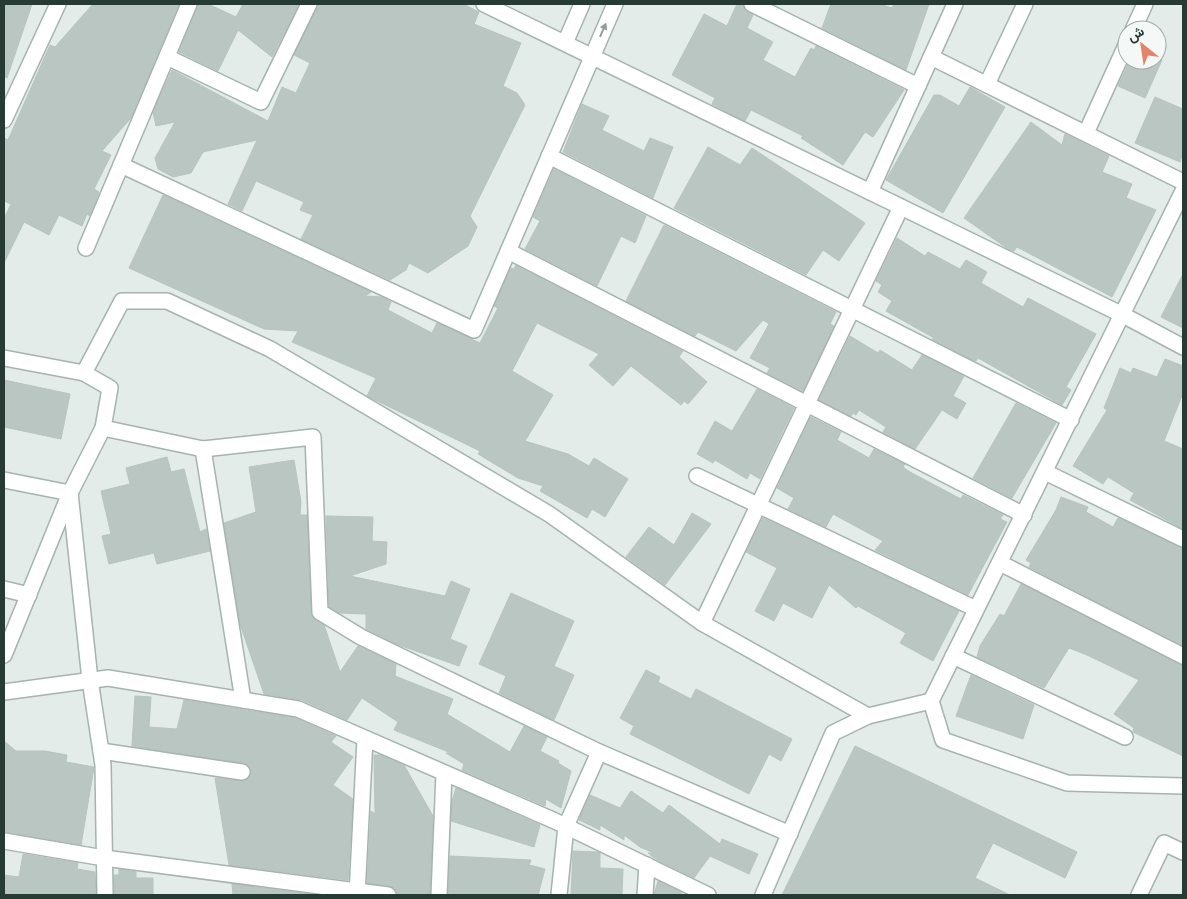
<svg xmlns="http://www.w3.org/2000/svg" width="1187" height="899" font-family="'Alegreya Sans',Vazirmatn,sans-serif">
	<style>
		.building { fill: #b9c6c1; stroke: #b6c5be }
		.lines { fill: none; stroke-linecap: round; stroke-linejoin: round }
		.minor-casing { stroke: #a6b3ae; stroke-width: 18 }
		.minor { stroke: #fff; stroke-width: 15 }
		.oneway { fill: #929d9a }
	</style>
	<rect width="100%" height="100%" fill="#e3ece8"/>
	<g class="building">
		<path d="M 4,4 L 32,4 L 7,78 L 4,77 Z"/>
		<path d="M 93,4 L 179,4 L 131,118 L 102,151 L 111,155 L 94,189 L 99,192 L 90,216 L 87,214 L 82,226 L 59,215 L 49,235 L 24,222 L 4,263 L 4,219 L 11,204 L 4,201 L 4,138 L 8,140 L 50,45 L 55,47 Z"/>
		<path d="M 198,4 L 208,4 L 236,17 L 243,4 L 299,4 L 272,57 L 238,30 L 218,71 L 179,52 Z"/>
		<path d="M 318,4 L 463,4 L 479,12 L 474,24 L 521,43 L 503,86 L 517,93 L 525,105 L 470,216 L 477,227 L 468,246 L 428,273 L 409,263 L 406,270 L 390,280 L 301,239 L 313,215 L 300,210 L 304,202 L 256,181 L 242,211 L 228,204 L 257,140 L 203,152 L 191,173 L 173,177 L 158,169 L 155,158 L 175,122 L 156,126 L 153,112 L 172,70 L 268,121 L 282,87 L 296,93 L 310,63 L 294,55 Z"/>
		<path d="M 737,4 L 743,4 L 745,10 L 753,15 L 747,28 L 773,42 L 763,60 L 795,77 L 811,48 L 814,50 L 816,46 L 904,90 L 873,137 L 865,132 L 843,165 L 801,138 L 803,136 L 751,110 L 745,121 L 731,114 L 712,104 L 715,98 L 672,75 L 704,14 L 727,26 Z"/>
		<path d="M 831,4 L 880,4 L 892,8 L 894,4 L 929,4 L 906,70 L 822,28 Z"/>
		<path d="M 1130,60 L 1162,60 L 1145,98 L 1118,86 Z"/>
		<path d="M 970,87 L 1005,107 L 943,213 L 886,180 L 934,95 L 940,95 L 959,106 Z"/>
		<path d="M 1155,97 L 1183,109 L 1183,153 L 1180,162 L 1135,143 Z"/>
		<path d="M 582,104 L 609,116 L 602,130 L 644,151 L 650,138 L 673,147 L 653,198 L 563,152 Z"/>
		<path d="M 1031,122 L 1062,145 L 1065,134 L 1109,156 L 1102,172 L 1132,184 L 1126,198 L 1156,210 L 1112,297 L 1017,247 L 1014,251 L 1008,249 L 964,218 Z"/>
		<path d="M 708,147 L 740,165 L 752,148 L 865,223 L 839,261 L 823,250 L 806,275 L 674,208 Z"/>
		<path d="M 554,169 L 646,216 L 635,243 L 621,236 L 597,286 L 525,249 L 540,221 L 533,217 Z"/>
		<path d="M 163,195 L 371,292 L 365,296 L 382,297 L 391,302 L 388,310 L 432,333 L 437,323 L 480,343 L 498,308 L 494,306 L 511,268 L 514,269 L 516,265 L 683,351 L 679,357 L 707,382 L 688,404 L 684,401 L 681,405 L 631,366 L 613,386 L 589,365 L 599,354 L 537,323 L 512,371 L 553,395 L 525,441 L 568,454 L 589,466 L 594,458 L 628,479 L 605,517 L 592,509 L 587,518 L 540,491 L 543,486 L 518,478 L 478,454 L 480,451 L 367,396 L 376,378 L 292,342 L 298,331 L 264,329 L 129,268 Z"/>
		<path d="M 664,225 L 836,312 L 830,324 L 834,326 L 803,391 L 767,373 L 770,368 L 750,358 L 769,324 L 763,320 L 736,351 L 698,332 L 695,336 L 626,301 Z"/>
		<path d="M 897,238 L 925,256 L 928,252 L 960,269 L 966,260 L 987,272 L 981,283 L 1023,307 L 1028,298 L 1096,334 L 1066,387 L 1071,390 L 1062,405 L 978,358 L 976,361 L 973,360 L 932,339 L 934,338 L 886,311 L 892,301 L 878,292 L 882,285 L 876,281 Z"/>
		<path d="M 1183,274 L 1183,328 L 1161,317 Z"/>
		<path d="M 850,336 L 878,353 L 880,350 L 912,370 L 922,355 L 964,376 L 953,396 L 966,403 L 957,419 L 942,410 L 915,449 L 883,432 L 886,427 L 859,410 L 856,415 L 853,413 L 851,416 L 819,400 Z"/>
		<path d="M 1165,359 L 1183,366 L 1183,393 L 1164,441 L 1183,449 L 1183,529 L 1130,500 L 1134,493 L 1108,477 L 1103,484 L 1073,466 L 1107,410 L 1104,408 L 1120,368 L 1131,373 L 1133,368 L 1157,377 Z"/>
		<path d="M 4,380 L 70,394 L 61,439 L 4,427 Z"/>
		<path d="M 757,389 L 794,408 L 760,479 L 750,473 L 747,479 L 715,460 L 713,463 L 697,454 L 715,421 L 732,431 Z"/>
		<path d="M 1016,403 L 1056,423 L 1012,498 L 973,478 Z"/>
		<path d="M 811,417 L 841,432 L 837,440 L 869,458 L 874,449 L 905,464 L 903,467 L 910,472 L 961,499 L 963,495 L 1003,515 L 1000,519 L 1007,522 L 968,595 L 875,550 L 883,541 L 833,514 L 826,527 L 788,509 L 794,498 L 777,488 Z"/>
		<path d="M 167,457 L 171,472 L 184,469 L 200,532 L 206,529 L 210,551 L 157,564 L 154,553 L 109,564 L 102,536 L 111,534 L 101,491 L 130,484 L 126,468 Z"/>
		<path d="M 294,460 L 301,502 L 300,515 L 307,515 L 311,613 L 315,620 L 324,625 L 340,672 L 358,646 L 396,664 L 395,676 L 453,699 L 447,714 L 510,752 L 524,726 L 547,737 L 540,751 L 559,761 L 558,763 L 571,771 L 561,808 L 546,799 L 545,806 L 462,770 L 464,764 L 446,753 L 451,753 L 394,730 L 398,722 L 362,698 L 347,720 L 302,700 L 264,694 L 240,624 L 224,523 L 256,512 L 249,467 Z"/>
		<path d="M 1061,497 L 1088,507 L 1086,512 L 1113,527 L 1118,518 L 1183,548 L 1183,646 L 1029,567 L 1031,563 L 1026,560 L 1056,510 Z"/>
		<path d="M 692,513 L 711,524 L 665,585 L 626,557 L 649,527 L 674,545 Z"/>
		<path d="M 326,516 L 373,517 L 372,541 L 387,542 L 386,564 L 350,576 L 445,596 L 451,581 L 470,589 L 450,639 L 467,646 L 459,666 L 396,644 L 366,629 L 366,614 L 339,613 L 329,607 Z"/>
		<path d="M 763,518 L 959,611 L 933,661 L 900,643 L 906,633 L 858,606 L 856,608 L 829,585 L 812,618 L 783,603 L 774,621 L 755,611 L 777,568 L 746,552 Z"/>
		<path d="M 1021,584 L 1183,665 L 1183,756 L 1133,732 L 1134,728 L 1114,714 L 1139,680 L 1087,655 L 1069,648 L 1044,688 L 977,657 L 980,646 L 1000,614 L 1004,616 Z"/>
		<path d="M 511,593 L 574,621 L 554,666 L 574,675 L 554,720 L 499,693 L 506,676 L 479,664 Z"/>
		<path d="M 646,670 L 660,677 L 658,682 L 691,699 L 696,689 L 792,739 L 781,761 L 769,754 L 749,794 L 630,734 L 634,726 L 620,718 Z"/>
		<path d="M 971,675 L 1034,705 L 1023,739 L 956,716 Z"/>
		<path d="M 135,696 L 151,697 L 149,727 L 177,729 L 184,700 L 295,718 L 336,736 L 331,742 L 353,757 L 333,785 L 353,799 L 348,880 L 229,865 L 215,778 L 245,781 L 251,774 L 250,768 L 243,763 L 132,746 Z"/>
		<path d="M 4,741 L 16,751 L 45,751 L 67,755 L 66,762 L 94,767 L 81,845 L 4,832 Z"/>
		<path d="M 855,746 L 1077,852 L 1065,878 L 993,843 L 975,878 L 1010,895 L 782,895 Z"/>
		<path d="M 374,755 L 380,755 L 404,765 L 433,816 L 430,895 L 397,895 L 394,888 L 390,886 L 367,883 L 371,811 L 375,814 Z"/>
		<path d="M 456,788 L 540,825 L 534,847 L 451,821 L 452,801 Z"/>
		<path d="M 631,791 L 663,813 L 669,805 L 720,844 L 722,839 L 758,854 L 749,874 L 710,856 L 694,878 L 657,860 L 648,853 L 654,853 L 640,847 L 624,835 L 624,840 L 600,825 L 600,830 L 579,820 L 590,795 L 620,808 Z"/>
		<path d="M 573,851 L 597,852 L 600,853 L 600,868 L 623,869 L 622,895 L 571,895 Z"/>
		<path d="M 23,854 L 78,863 L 77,869 L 95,872 L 96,895 L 4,895 L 4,875 L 19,877 Z"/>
		<path d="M 450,856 L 531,860 L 529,865 L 545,869 L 538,895 L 448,895 Z"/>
		<path d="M 119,869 L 136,872 L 136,878 L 153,878 L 153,895 L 114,895 L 114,875 L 119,875 Z"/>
		<path d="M 658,881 L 682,893 L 680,895 L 654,895 Z"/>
		<path d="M 232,884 L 317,895 L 233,895 Z"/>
	</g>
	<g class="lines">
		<g class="minor-casing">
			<g id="minor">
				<path d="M 484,4 L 1123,315 L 1183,347"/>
				<path d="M 752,4 L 918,86"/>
				<path d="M 1133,30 L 1145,4"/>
				<path d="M 565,43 L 582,4"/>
				<path d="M 167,57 L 261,102 L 309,4"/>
				<path d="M 931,57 L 1183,182"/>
				<path d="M 987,84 L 1025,4"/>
				<path d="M 4,120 L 58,4"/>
				<path d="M 1086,133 L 1127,43"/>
				<path d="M 549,156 L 1071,420"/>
				<path d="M 121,165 L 474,330 L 615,4"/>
				<path d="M 870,192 L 955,4"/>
				<path d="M 86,248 L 189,4"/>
				<path d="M 508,251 L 1024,515"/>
				<path d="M 4,358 L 84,373"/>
				<path d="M 203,449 L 243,700"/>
				<path d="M 1045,472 L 1183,539"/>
				<path d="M 697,476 L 976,609"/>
				<path d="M 4,480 L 70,493 L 90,680 L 103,765 L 105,895"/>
				<path d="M 1000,563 L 1183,656"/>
				<path d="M 4,589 L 29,595"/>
				<path d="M 702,623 L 901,207"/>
				<path d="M 4,655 L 70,493 L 103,428"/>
				<path d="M 953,656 L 1125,737"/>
				<path d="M 4,692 L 108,678 L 298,709 L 555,821 L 708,895"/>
				<path d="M 931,701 L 1183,191"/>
				<path d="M 101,751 L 242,772"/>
				<path d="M 599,752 L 790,834"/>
				<path d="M 4,841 L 104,858 L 388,895"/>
				<path d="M 357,895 L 365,739"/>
				<path d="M 439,895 L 444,773"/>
				<path d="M 559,895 L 566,826 L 599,752 L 361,637 L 320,612 L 313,437 L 203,449 L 103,428 L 110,388 L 84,373 L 122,301 L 167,301 L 270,349 L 549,514 L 702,623 L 868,716 L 931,701 L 943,740 L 1067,783 L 1183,786"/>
				<path d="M 645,895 L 647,865"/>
				<path d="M 763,895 L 833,733 L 868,716"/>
				<path d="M 1139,895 L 1164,843 L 1183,852"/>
			</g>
		</g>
		<use href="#minor" class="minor"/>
	</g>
	<defs><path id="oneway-solid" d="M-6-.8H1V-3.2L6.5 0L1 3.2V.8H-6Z" transform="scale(1.25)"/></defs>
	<use class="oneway" href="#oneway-solid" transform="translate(603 30) rotate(-66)"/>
	<rect width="1187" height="899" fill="none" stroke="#253b34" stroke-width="10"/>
	<g transform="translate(1142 45) rotate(330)"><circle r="24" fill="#f4f8f6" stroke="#a1aca8"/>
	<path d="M0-4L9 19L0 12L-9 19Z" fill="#e48369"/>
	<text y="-8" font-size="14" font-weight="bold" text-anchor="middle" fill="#253b34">ش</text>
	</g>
</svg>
